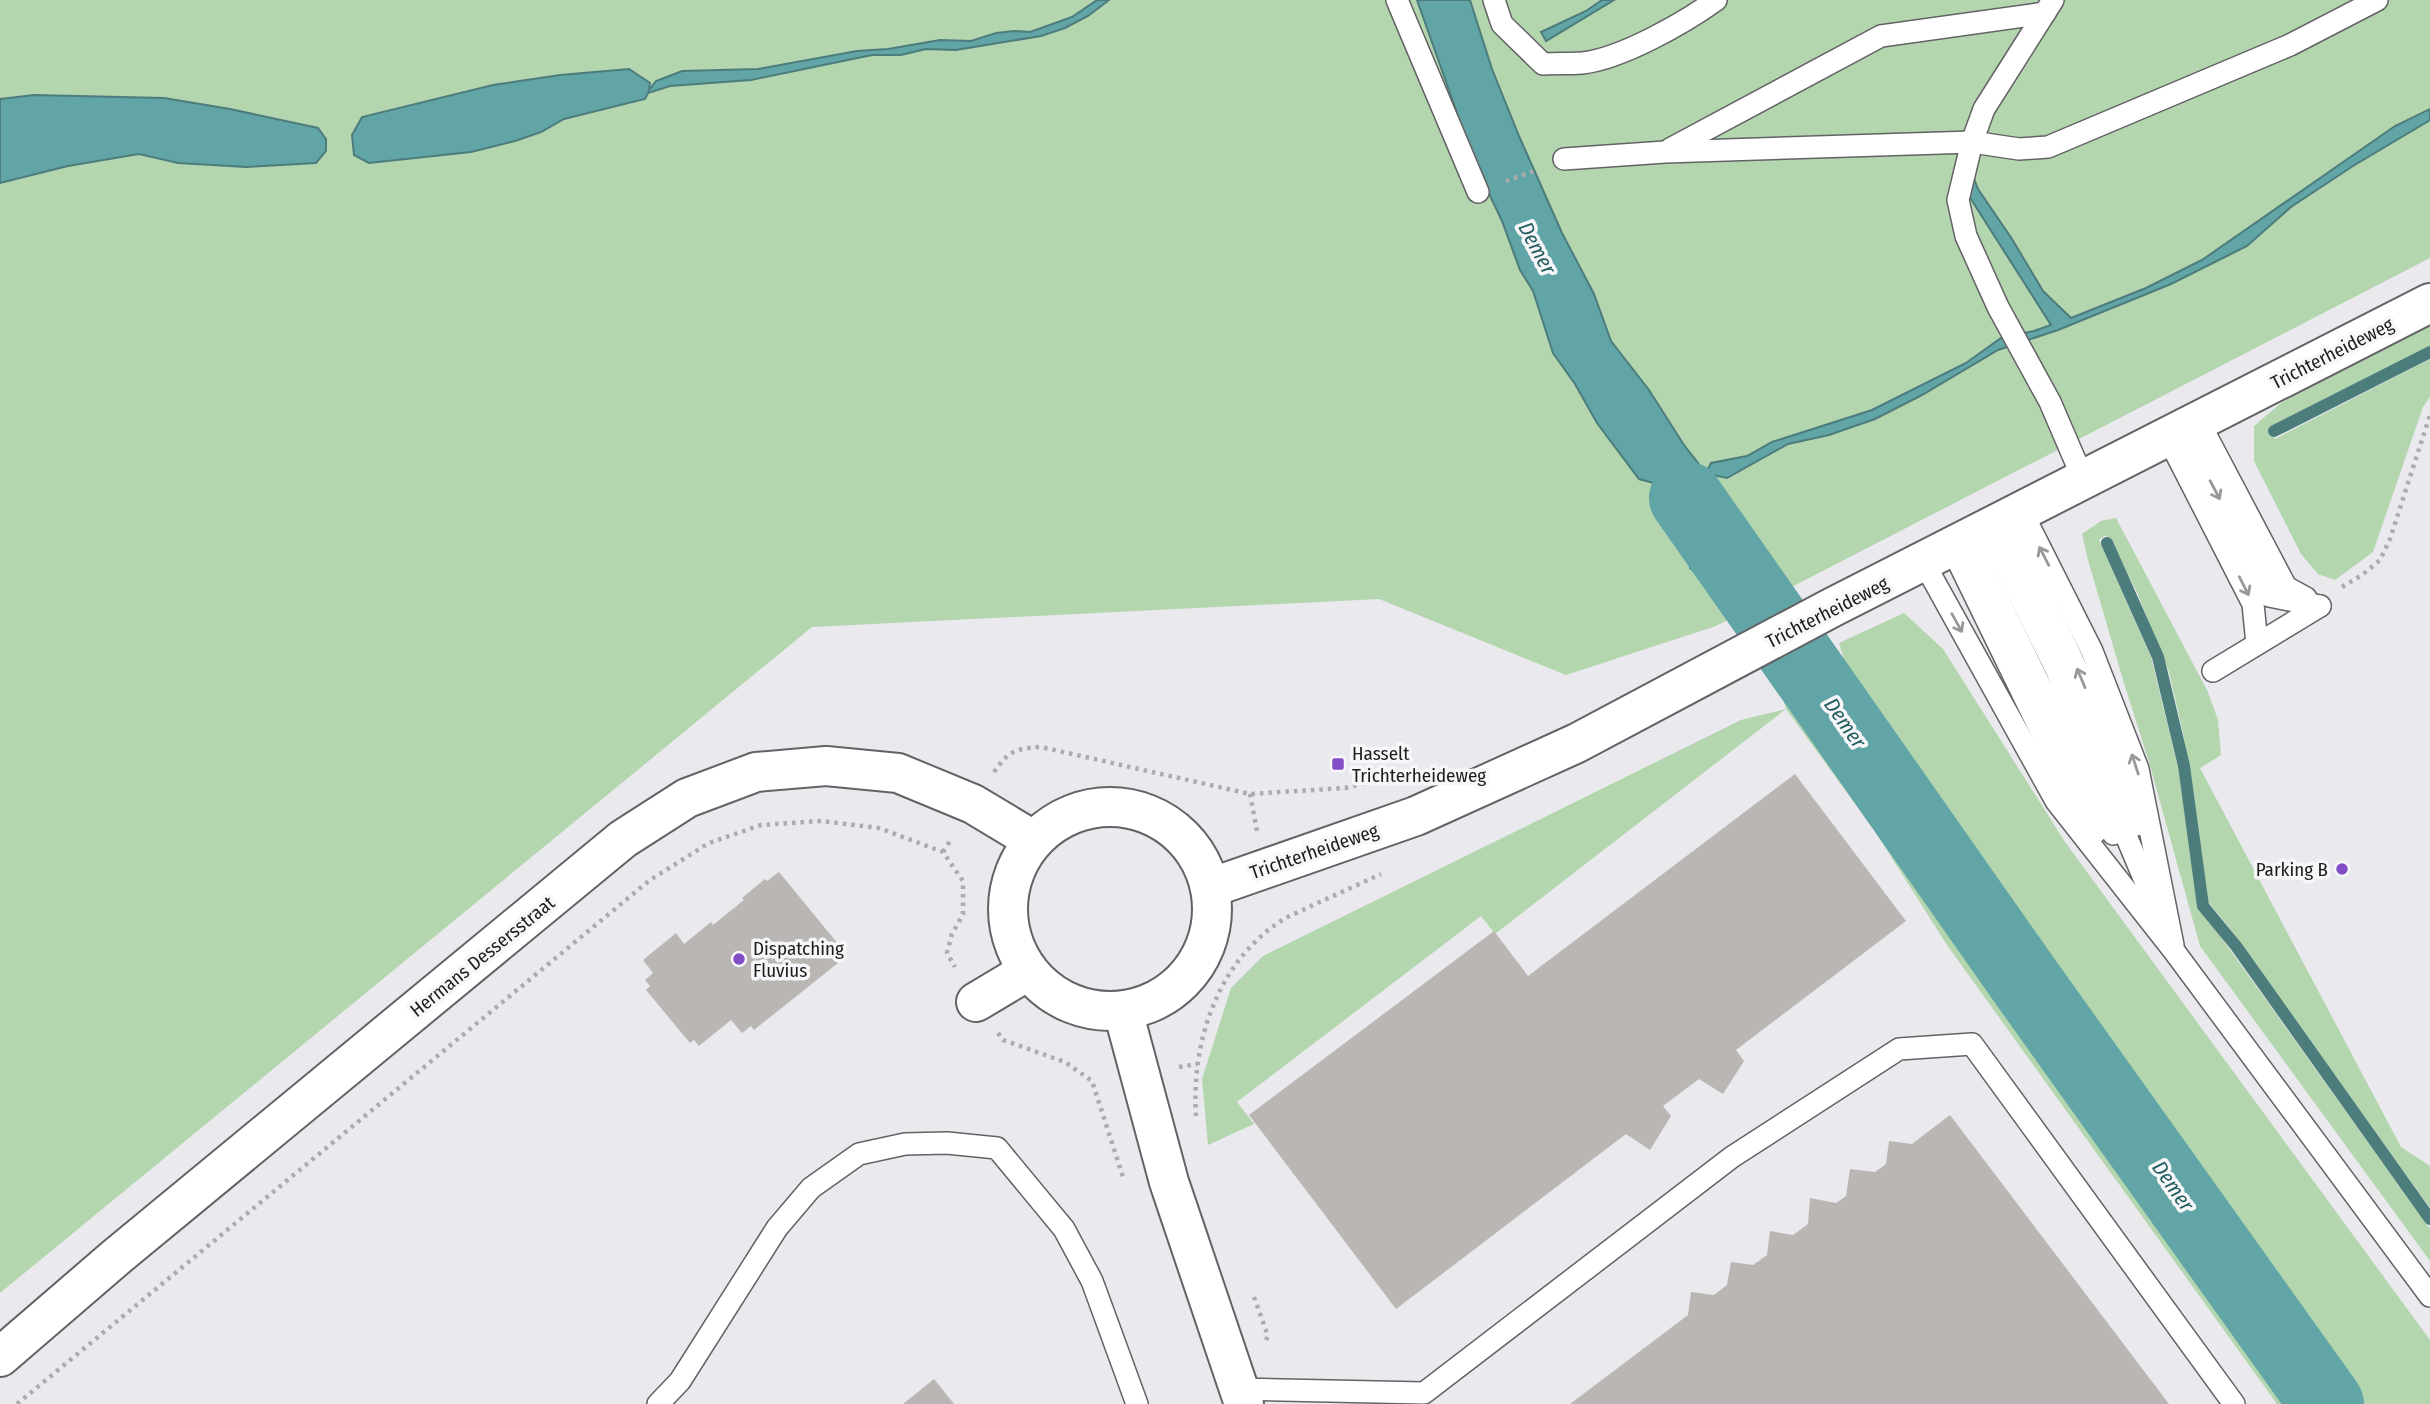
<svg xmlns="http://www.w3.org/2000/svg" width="2430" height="1404" font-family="'Fira Sans Condensed',sans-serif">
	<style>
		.green { fill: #b3d6ae }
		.water { fill: #61a5a6; stroke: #4d7c7d; stroke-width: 2 }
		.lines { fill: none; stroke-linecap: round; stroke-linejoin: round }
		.stream { stroke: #4d7c7d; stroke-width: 12 }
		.river { stroke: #61a5a6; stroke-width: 74 }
		.building { fill: #b9b6b4 }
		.service-casing { stroke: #636265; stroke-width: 24 }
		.minor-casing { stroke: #636265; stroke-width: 42 }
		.path { stroke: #acabae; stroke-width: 4.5; stroke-dasharray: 3.5 5; stroke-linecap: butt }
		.service { stroke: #fff; stroke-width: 21 }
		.minor { stroke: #fff; stroke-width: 38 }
		.oneway { stroke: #99999a }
		.poi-dot { fill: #814ec6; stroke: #f7f7fa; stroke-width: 2.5 }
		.labels { text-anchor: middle; stroke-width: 7; stroke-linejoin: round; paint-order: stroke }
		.street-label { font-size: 19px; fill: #1d1d1e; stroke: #f7f7fa }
		.poi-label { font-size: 19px; fill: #1d1d1e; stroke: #f7f7fa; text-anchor: start }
		.water-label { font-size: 21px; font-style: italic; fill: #245e5f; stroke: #f7f7fa }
	</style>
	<rect width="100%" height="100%" fill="#eae9ed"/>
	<g class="green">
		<path d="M 0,0 L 2430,0 L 2430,258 L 1716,626 L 1566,675 L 1379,599 L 812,627 L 0,1293 Z"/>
		<path d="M 2430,323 L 2430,346 L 2269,430 L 2275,439 L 2430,359 L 2430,397 L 2423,407 L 2373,552 L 2335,580 L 2318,574 L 2301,554 L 2254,461 L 2254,426 L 2281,403 Z"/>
		<path d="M 2116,518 L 2208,692 L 2218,720 L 2221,755 L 2200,768 L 2401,1147 L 2430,1166 L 2430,1208 L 2228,926 L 2208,902 L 2183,733 L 2169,672 L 2136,590 L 2106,535 L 2099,540 L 2151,657 L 2178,767 L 2198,905 L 2430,1229 L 2430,1261 L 2200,946 L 2149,762 L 2123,680 L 2088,560 L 2082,534 L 2101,521 Z"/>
		<path d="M 1904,613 L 1943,649 L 2065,842 L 2430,1340 L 2430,1404 L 2353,1404 L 2163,1140 L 1857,703 L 1839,643 Z"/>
		<path d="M 1777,677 L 1827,723 L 2309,1404 L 2277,1404 L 1947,945 L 1874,830 L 1786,709 L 1495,934 L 1481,916 L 1237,1102 L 1254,1124 L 1208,1145 L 1202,1079 L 1231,988 L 1263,956 L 1741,720 L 1786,709 Z"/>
	</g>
	<g class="water">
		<path d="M 1097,0 L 1109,0 L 1088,16 L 1065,28 L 1041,36 L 956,50 L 926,49 L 901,55 L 872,55 L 751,80 L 670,86 L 648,93 L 645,99 L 564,119 L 541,132 L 515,141 L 471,152 L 369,163 L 354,155 L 352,135 L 362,117 L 493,85 L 560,75 L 629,69 L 650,83 L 649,90 L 656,81 L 682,71 L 758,69 L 857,51 L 888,49 L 940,40 L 971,41 L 996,33 L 1014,31 L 1030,32 L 1072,17 Z"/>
		<path d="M 1417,0 L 1470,0 L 1492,69 L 1519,136 L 1562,233 L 1594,294 L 1611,341 L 1649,390 L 1684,445 L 1706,473 L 1711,463 L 1747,456 L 1772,442 L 1872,410 L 1966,363 L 2001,338 L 2034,331 L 2051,325 L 1962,185 L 1973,176 L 1978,189 L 2012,239 L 2043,291 L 2071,318 L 2146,288 L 2202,260 L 2395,126 L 2430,109 L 2430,120 L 2353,166 L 2291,207 L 2247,246 L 2171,284 L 2058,330 L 1998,350 L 1922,395 L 1875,419 L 1829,435 L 1788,444 L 1727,478 L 1707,474 L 1756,540 L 1775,570 L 1716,590 L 1690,568 L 1691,545 L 1682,510 L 1665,486 L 1639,479 L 1597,423 L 1575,384 L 1553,353 L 1533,291 L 1520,270 L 1502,221 L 1463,139 L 1456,110 Z"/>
		<path d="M 1602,0 L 1614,0 L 1546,41 L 1541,32 L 1586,11 Z"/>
		<path d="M 34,95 L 164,98 L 230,109 L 318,128 L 326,139 L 326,151 L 316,163 L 246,167 L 178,163 L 139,154 L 68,166 L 0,183 L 0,99 Z"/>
	</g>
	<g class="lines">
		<g class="stream">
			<path d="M 2274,431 L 2430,352"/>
			<path d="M 2107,543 L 2158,657 L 2184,766 L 2203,906 L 2236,946 L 2430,1219"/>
		</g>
		<path class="river" d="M 1686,498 L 2022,977 L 2327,1404"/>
	</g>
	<g class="building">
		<path d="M 1795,774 L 1906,921 L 1736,1050 L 1744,1061 L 1723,1094 L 1699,1079 L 1663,1106 L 1671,1116 L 1650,1150 L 1626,1134 L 1396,1309 L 1249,1115 L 1494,931 L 1528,976 Z"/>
		<path d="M 779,872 L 843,950 L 833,958 L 838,963 L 754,1030 L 751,1026 L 742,1033 L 731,1020 L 699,1046 L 694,1040 L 690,1043 L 646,990 L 650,986 L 645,980 L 653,973 L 643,960 L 676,933 L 684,944 L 711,922 L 713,925 L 744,900 L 742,898 L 765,879 L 767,881 Z"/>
		<path d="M 1950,1115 L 2169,1404 L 1570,1404 L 1688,1315 L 1691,1292 L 1714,1295 L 1727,1285 L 1731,1262 L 1753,1265 L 1767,1255 L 1770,1231 L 1793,1235 L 1808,1224 L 1810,1198 L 1836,1203 L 1846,1196 L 1850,1169 L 1875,1172 L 1886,1164 L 1889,1141 L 1912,1144 Z"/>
		<path d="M 934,1379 L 954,1404 L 903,1404 Z"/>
	</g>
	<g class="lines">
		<g class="service-casing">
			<g id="service">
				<path d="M 1397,0 L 1478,192"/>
				<path d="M 1494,0 L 1502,24 L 1543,64 C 1556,63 1569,64 1582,63 C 1621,59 1684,23 1716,0"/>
				<path d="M 2053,0 L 1984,109 L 1972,142 L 1958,200 L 1966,236 L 1998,307 L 2050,402 L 2084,481"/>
				<path d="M 1670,149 L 1881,36 L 2045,13"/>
				<path d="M 1564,159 L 1665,152 L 1972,142 L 2019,149 L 2048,147 L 2290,45 L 2377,0"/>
				<path d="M 2199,422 L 2286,587 L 2306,598"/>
				<path d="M 2183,430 L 2269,596 L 2320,606"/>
				<path d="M 2168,438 L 2253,604 L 2257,644"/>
				<path d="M 2022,512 L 2092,651 L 2138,769 L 2173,945"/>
				<path d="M 2004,521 C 2054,620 2105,718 2137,825"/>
				<path d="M 1987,531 L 2056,669 L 2156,907"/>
				<path d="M 1969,540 L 2113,834"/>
				<path d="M 1952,549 L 2072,795 L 2096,832"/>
				<path d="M 1924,563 L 2056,801 L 2174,951 L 2430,1296"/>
				<path d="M 2213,671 L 2320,606"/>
				<path d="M 1238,1389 L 1424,1393 L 1732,1157 L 1899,1049 L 1972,1044 L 2234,1404"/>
				<path d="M 658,1404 L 680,1381 L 777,1228 L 811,1188 L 859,1154 L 905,1144 L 947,1143 L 997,1148 L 1064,1229 L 1092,1281 L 1137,1404"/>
			</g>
		</g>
		<g class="minor-casing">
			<g id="minor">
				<circle cx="1110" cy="909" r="102"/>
				<path d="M 1210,888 L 1416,816 L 1577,743 L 1831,608 L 2430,303"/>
				<path d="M 976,1002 L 1028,971"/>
				<path d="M 1123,1011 L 1169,1182 L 1244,1404"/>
				<path d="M 0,1357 L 115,1258 L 623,839 L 687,798 L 756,772 L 826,766 L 898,773 L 973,804 L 1033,840"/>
			</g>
		</g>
		<g class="path">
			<path d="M 1506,181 L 1537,170"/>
			<path d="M 2342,587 L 2362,575 L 2380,560 L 2390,539 L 2430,415"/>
			<path d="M 994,772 C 1008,751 1017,748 1041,747 L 1250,794 L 1345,788 L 1409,772"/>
			<path d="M 1250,794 L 1257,831"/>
			<path d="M 943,852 L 952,838"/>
			<path d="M 998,1033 L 1003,1040 L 1065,1062 L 1092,1081 L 1123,1177"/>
			<path d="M 1179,1067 L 1197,1064"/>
			<path d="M 1196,1116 C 1191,1042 1218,960 1284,919 C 1293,914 1304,910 1313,905 C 1336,895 1359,884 1381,874"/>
			<path d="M 1254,1297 L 1268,1336 L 1265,1342"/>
			<path d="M 17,1404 L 650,880 L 709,843 L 761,825 L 821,821 L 879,828 L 943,852 L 963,881 L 963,914 L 952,934 L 947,953 L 955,967"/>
		</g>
		<use href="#service" class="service"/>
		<use href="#minor" class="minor"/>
	</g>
	<defs><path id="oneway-shaft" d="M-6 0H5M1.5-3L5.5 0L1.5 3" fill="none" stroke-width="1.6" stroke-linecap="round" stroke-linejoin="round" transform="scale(1.75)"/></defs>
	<g class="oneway">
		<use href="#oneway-shaft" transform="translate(2215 490) rotate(62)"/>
		<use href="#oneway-shaft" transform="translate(2044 556) rotate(-117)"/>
		<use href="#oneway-shaft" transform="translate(2244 586) rotate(63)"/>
		<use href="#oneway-shaft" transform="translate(1957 623) rotate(61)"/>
		<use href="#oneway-shaft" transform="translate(2081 678) rotate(-113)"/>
		<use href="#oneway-shaft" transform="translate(2135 764) rotate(-108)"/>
	</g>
	<g class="poi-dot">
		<rect x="1331" y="757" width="14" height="14" rx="3.5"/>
		<circle cx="2342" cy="869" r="7"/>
		<circle cx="739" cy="959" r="7"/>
	</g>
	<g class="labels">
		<g class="street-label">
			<text transform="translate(2332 353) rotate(-27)" y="7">Trichterheideweg</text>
			<text transform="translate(1827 612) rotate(-27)" y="7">Trichterheideweg</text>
			<text transform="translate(1314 851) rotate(-19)" y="7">Trichterheideweg</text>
			<text transform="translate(482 956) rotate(-39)" y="7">Hermans Dessersstraat</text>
		</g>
		<g class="poi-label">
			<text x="1352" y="760">Hasselt<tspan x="1352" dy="22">Trichterheideweg</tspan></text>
			<text x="2328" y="876" text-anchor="end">Parking B</text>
			<text x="753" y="955">Dispatching<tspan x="753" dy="22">Fluvius</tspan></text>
		</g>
		<g class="water-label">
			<text transform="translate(1537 248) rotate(62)" y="7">Demer</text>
			<text transform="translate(1845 723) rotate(55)" y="7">Demer</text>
			<text transform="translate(2173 1186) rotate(55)" y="7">Demer</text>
		</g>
	</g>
</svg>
